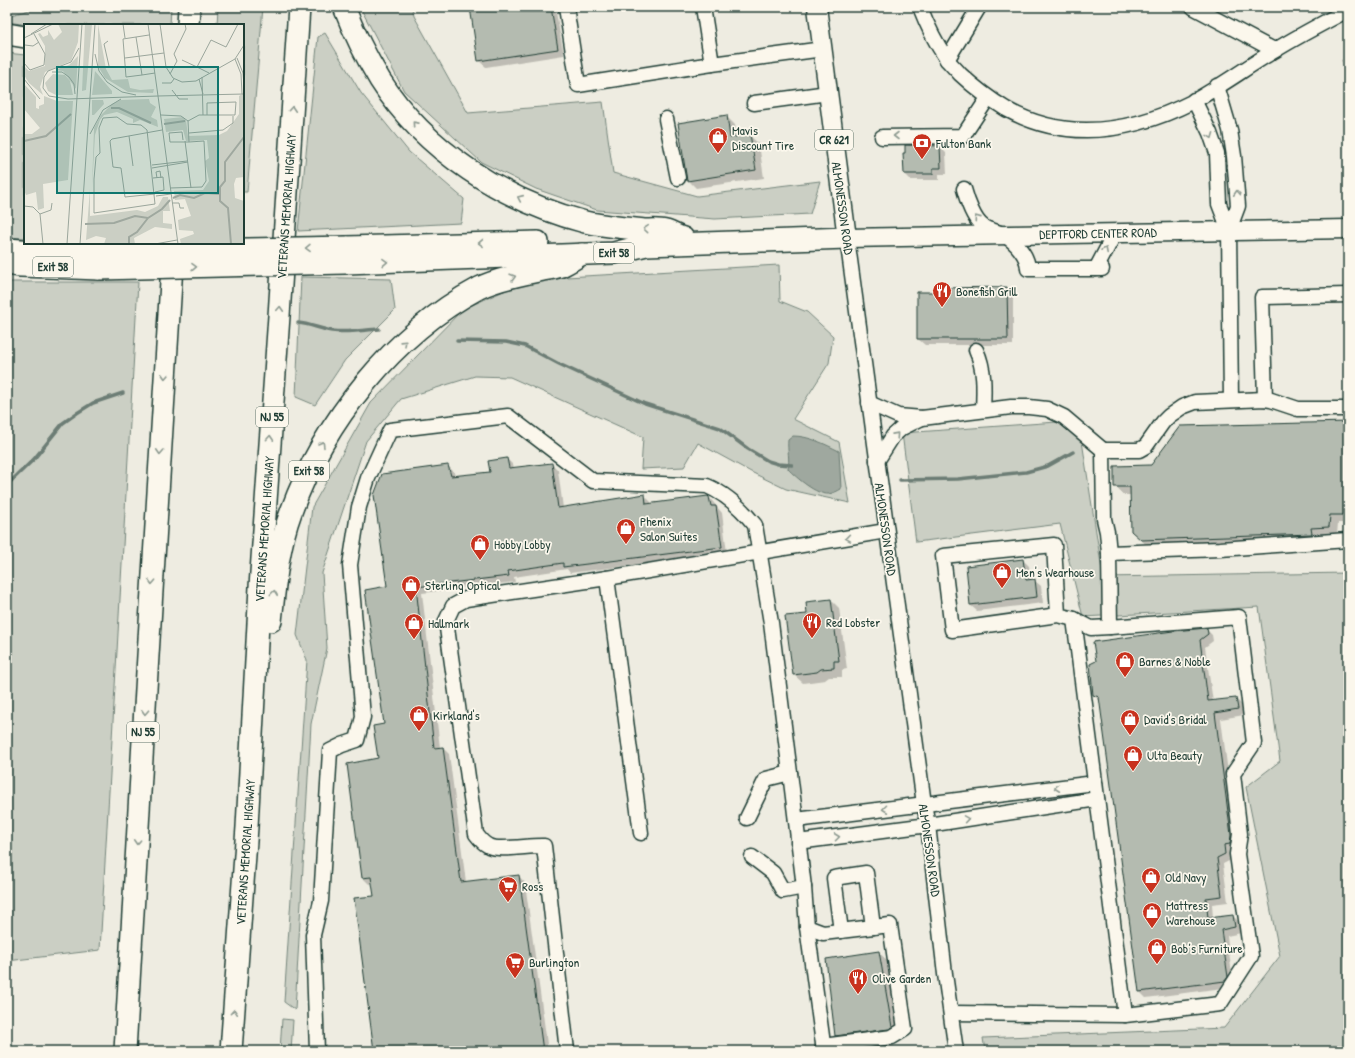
<svg xmlns="http://www.w3.org/2000/svg" width="1355" height="1058" font-family="'Patrick Hand',sans-serif">
	<style>
		.green { fill: #cbcfc4; stroke: #75867c }
		.water { fill: #9fa89f; stroke: #6c7d74 }
		.shadow { fill: #0003 }
		.lines { fill: none; stroke-linecap: round; stroke-linejoin: round }
		.stream { stroke: #6c7d74; stroke-width: 3.5 }
		.building { fill: #b4bbb0; stroke: #1f3d34 }
		.minor-casing { stroke: #1f3d34; stroke-width: 17 }
		.major-casing { stroke: #1f3d34; stroke-width: 21 }
		.highway-casing { stroke: #1f3d34; stroke-width: 24 }
		.minor { stroke: #fbf7ec; stroke-width: 14 }
		.major { stroke: #fbf7ec; stroke-width: 18 }
		.highway { stroke: #fbf7ec; stroke-width: 21 }
		.highway-bridge-casing { stroke: #1f3d34; stroke-width: 24; stroke-linecap: butt }
		.highway-bridge { stroke: #fbf7ec; stroke-width: 21 }
		.oneway { stroke: #8d9a90 }
		.labels { text-anchor: middle; stroke-width: 3.5; stroke-linejoin: round; paint-order: stroke }
		.shield { fill: #fbf7ec; stroke: #61756b; stroke-width: 1 }
		.shield-label { font-size: 12px; font-weight: bold; fill: #1f3d34 }
		.poi-label { font-size: 13px; fill: #1f3d34; stroke: #fbf7ec; text-anchor: start }
		.street-label { font-size: 13px; fill: #1f3d34; stroke: #fbf7ec }
		.inset-river { fill: none; stroke: #9fa89f; stroke-width: 2 }
		.inset-road { fill: none; stroke: #9ba69c; stroke-width: 1 }
		.view { fill: #0f766e; fill-opacity: 0.15; stroke: #0f766e; stroke-width: 2 }
		.inset-edge { fill: none; stroke: #1f3d34; stroke-width: 2 }
	</style>
	<rect width="100%" height="100%" fill="#eeece1"/>
	<filter id="ink" filterUnits="userSpaceOnUse"><feTurbulence type="fractalNoise" baseFrequency=".025" numOctaves="2"/><feDisplacementMap in="SourceGraphic" scale="8" xChannelSelector="R" yChannelSelector="G"/><feConvolveMatrix kernelMatrix="1 2 1 2 8 2 1 2 1" color-interpolation-filters="sRGB"/></filter>
	<g filter="url(#ink)">
		<g class="green">
			<path d="M 41,7 L 171,7 L 170,25 L 28,25 L 7,22 L 7,16 Z"/>
			<path d="M 218,7 L 263,7 L 247,192 L 243,192 L 243,25 L 217,25 Z"/>
			<path d="M 360,7 L 412,7 L 414,16 L 468,113 L 603,102 L 613,173 L 697,196 L 820,181 L 810,214 L 715,219 L 597,210 L 536,189 L 481,162 L 404,91 Z"/>
			<path d="M 325,33 L 361,93 L 409,152 L 464,199 L 461,223 L 298,231 L 318,37 Z"/>
			<path d="M 7,53 L 25,55 L 25,238 L 7,237 Z"/>
			<path d="M 779,265 L 780,301 L 807,312 L 833,336 L 829,363 L 793,419 L 839,442 L 850,503 L 786,489 L 751,472 L 698,443 L 684,467 L 641,469 L 643,437 L 510,377 L 475,376 L 401,399 L 366,441 L 322,573 L 327,648 L 311,724 L 295,1010 L 284,1002 L 307,660 L 297,635 L 312,507 L 371,403 L 463,309 L 531,279 Z"/>
			<path d="M 301,277 L 391,279 L 395,310 L 345,360 L 315,405 L 296,397 Z"/>
			<path d="M 7,282 L 138,282 L 100,950 L 7,961 Z"/>
			<path d="M 1057,422 L 1082,441 L 1103,577 L 1348,573 L 1348,1051 L 985,1051 L 983,1038 L 1224,1028 L 1280,956 L 1246,787 L 1280,761 L 1259,607 L 1083,617 L 1060,524 L 916,542 L 902,433 Z"/>
			<path d="M 282,1019 L 293,1020 L 291,1051 L 280,1051 Z"/>
		</g>
		<path class="water" d="M 793,436 C 809,436 825,444 839,451 L 841,489 C 838,491 833,493 829,494 C 816,495 797,478 788,469 C 790,459 787,450 788,440 Z"/>
		<g class="shadow">
			<path d="M 471,7 L 555,7 L 564,55 L 486,67 L 479,61 Z"/>
			<path d="M 1348,57 L 1348,76 L 1341,60 Z"/>
			<path d="M 727,117 L 735,125 L 737,138 L 750,136 L 759,144 L 764,178 L 696,188 L 688,180 Z"/>
			<path d="M 906,146 L 940,147 L 946,153 L 947,174 L 939,174 L 939,180 L 911,180 L 905,174 Z"/>
			<path d="M 1007,288 L 1013,295 L 1013,345 L 925,345 L 918,339 Z"/>
			<path d="M 1348,423 L 1348,523 L 1338,523 L 1337,535 L 1150,548 L 1141,540 L 1131,495 L 1123,495 L 1115,486 L 1151,466 Z"/>
			<path d="M 507,459 L 513,465 L 514,469 L 552,464 L 558,470 L 563,508 L 644,495 L 651,502 L 651,505 L 709,497 L 722,513 L 727,553 L 570,573 L 567,569 L 514,577 L 515,582 L 422,593 L 440,748 L 443,748 L 449,754 L 466,882 L 519,876 L 525,883 L 548,1051 L 375,1051 L 375,897 L 373,883 L 369,884 L 363,878 L 379,759 L 385,725 L 388,587 L 448,466 L 454,472 L 455,477 L 491,473 Z"/>
			<path d="M 1023,560 L 1029,566 L 1031,580 L 1034,580 L 1041,586 L 1043,603 L 977,611 L 970,605 Z"/>
			<path d="M 831,600 L 839,608 L 847,669 L 842,670 L 842,677 L 829,677 L 825,680 L 803,683 L 794,675 L 808,615 Z"/>
			<path d="M 1206,629 L 1212,635 L 1213,641 L 1205,647 L 1213,702 L 1236,699 L 1242,705 L 1244,715 L 1221,719 L 1237,841 L 1236,850 L 1230,851 L 1231,860 L 1223,864 L 1228,902 L 1212,904 L 1213,918 L 1233,916 L 1239,922 L 1241,933 L 1227,936 L 1233,983 L 1231,987 L 1146,998 L 1140,992 L 1100,701 L 1094,695 Z"/>
			<path d="M 878,952 L 887,960 L 900,1036 L 844,1044 L 836,1035 Z"/>
		</g>
		<g class="lines">
			<g class="stream">
				<path d="M 298,323 C 310,324 320,329 332,331 C 348,333 363,330 379,329"/>
				<path d="M 457,341 L 506,342 L 525,346 L 559,364 L 645,404 L 720,428 L 748,449 L 768,461 L 778,464 L 792,465"/>
				<path d="M 900,480 L 958,479 L 1026,472 L 1048,466 L 1073,452"/>
				<path d="M 7,485 L 34,459 L 63,423 L 77,413 L 93,403 L 123,393"/>
				<path d="M 1249,1051 L 1279,1051"/>
			</g>
		</g>
		<g class="building">
			<path d="M 470,7 L 551,7 L 558,49 L 478,61 Z"/>
			<path d="M 727,115 L 730,138 L 750,134 L 756,170 L 687,181 L 678,123 Z"/>
			<path d="M 905,145 L 940,146 L 941,168 L 933,168 L 933,174 L 904,174 L 903,153 L 905,153 Z"/>
			<path d="M 1007,287 L 1008,339 L 917,339 L 917,292 L 940,292 L 940,288 Z"/>
			<path d="M 1348,422 L 1348,515 L 1330,515 L 1329,527 L 1311,528 L 1312,534 L 1141,540 L 1131,531 L 1130,487 L 1114,487 L 1114,466 L 1151,465 L 1180,426 Z"/>
			<path d="M 507,458 L 509,468 L 552,463 L 558,508 L 645,494 L 646,504 L 708,496 L 709,497 L 711,506 L 716,506 L 722,547 L 563,567 L 563,563 L 508,571 L 509,576 L 416,587 L 434,748 L 443,747 L 461,882 L 519,875 L 543,1051 L 374,1051 L 354,898 L 374,896 L 371,877 L 362,878 L 347,764 L 378,758 L 373,726 L 384,724 L 365,590 L 387,586 L 374,495 L 382,474 L 448,465 L 451,476 L 490,472 L 488,461 Z"/>
			<path d="M 1023,559 L 1026,580 L 1035,579 L 1037,597 L 970,605 L 966,566 Z"/>
			<path d="M 831,599 L 839,661 L 834,661 L 834,668 L 821,669 L 817,672 L 793,675 L 785,616 L 807,614 L 806,602 Z"/>
			<path d="M 1207,628 L 1208,634 L 1200,640 L 1208,701 L 1236,698 L 1238,709 L 1215,713 L 1231,835 L 1230,844 L 1224,845 L 1225,854 L 1217,858 L 1222,896 L 1206,898 L 1208,918 L 1233,915 L 1235,927 L 1221,930 L 1228,977 L 1225,981 L 1139,992 L 1099,697 L 1093,695 L 1090,664 L 1096,661 L 1093,642 L 1173,631 Z"/>
			<path d="M 879,951 L 892,1027 L 889,1029 L 835,1036 L 826,959 Z"/>
		</g>
		<g class="lines">
			<g class="minor-casing">
				<g id="minor">
					<path d="M 566,7 L 578,85 L 712,64"/>
					<path d="M 703,7 L 712,64 L 823,49"/>
					<path d="M 920,7 C 927,25 935,42 946,58 C 950,64 956,69 960,74 C 975,88 988,98 1006,109 C 1067,143 1133,132 1194,101 C 1221,86 1247,67 1274,51 C 1298,36 1323,23 1348,10"/>
					<path d="M 1193,7 L 1274,50"/>
					<path d="M 947,60 L 979,7"/>
					<path d="M 1217,86 L 1230,130 L 1234,156 L 1238,206 L 1229,230"/>
					<path d="M 1194,100 L 1210,133 L 1217,153 L 1219,204 L 1229,230 L 1231,400"/>
					<path d="M 754,103 L 828,93"/>
					<path d="M 666,119 L 678,178"/>
					<path d="M 882,137 L 963,136 L 988,98"/>
					<path d="M 964,189 C 967,200 974,221 984,227 C 990,231 998,231 1004,235 C 1015,242 1028,255 1028,269 L 1102,269"/>
					<path d="M 847,238 L 924,804 L 928,825 L 945,974 L 956,1051"/>
					<path d="M 1096,269 L 1115,233"/>
					<path d="M 976,350 C 985,369 984,389 983,410"/>
					<path d="M 1265,399 L 1262,297 L 1348,295"/>
					<path d="M 869,403 L 898,416 L 922,418 L 1011,407 L 1029,407 L 1047,409 L 1064,417 L 1103,450"/>
					<path d="M 877,461 L 893,436 L 902,428 L 922,418"/>
					<path d="M 1109,553 L 1220,549 L 1348,540"/>
					<path d="M 607,578 L 641,833"/>
					<path d="M 1058,615 L 1054,545 L 943,556 L 952,630 L 1058,615 L 1074,619 L 1091,628 L 1110,627 L 1109,553 L 1107,532 L 1104,519 L 1103,450 L 1139,450 L 1146,446 L 1163,422 L 1169,416 L 1182,407 L 1195,402 L 1265,399 L 1271,400 L 1298,409 L 1348,409"/>
					<path d="M 1074,619 L 1125,1015"/>
					<path d="M 747,818 L 766,779 L 790,773"/>
					<path d="M 796,820 L 1095,783"/>
					<path d="M 798,842 L 928,825 L 1097,799"/>
					<path d="M 752,857 L 773,873 L 783,891 L 804,887"/>
					<path d="M 807,927 L 823,933 L 890,925 L 905,1029 L 892,1037 L 823,1046"/>
					<path d="M 841,931 L 834,878 L 866,873 L 873,927"/>
					<path d="M 952,1013 L 1125,1015 L 1220,1004 L 1251,956 L 1237,854 L 1240,834 L 1233,774 L 1254,743 L 1239,617 L 1110,627"/>
					<path d="M 317,1051 L 313,935 L 321,901 L 330,751 L 342,745 L 357,740 L 363,717 L 350,565 L 359,507 L 368,478 L 390,430 L 508,416 L 593,481 L 707,486 C 726,494 742,509 755,525 L 771,623 L 790,773 L 804,887 L 807,927 L 824,1051"/>
					<path d="M 567,1051 L 544,846 C 530,845 496,852 487,845 C 483,843 479,838 476,834 L 446,621 L 453,606 L 466,599 L 607,578 L 886,531"/>
				</g>
			</g>
			<g class="major-casing">
				<path id="major" d="M 817,7 L 847,238 L 1348,229"/>
			</g>
			<g class="highway-casing">
				<g id="highway">
					<path d="M 344,7 C 354,33 366,57 380,80 C 425,151 504,201 585,222 C 604,226 625,228 645,230 C 652,230 659,229 666,231 C 672,233 677,236 683,238"/>
					<path d="M 188,25 L 189,7"/>
					<path d="M 7,34 L 25,37"/>
					<path d="M 347,247 L 538,242"/>
					<path d="M 7,249 L 48,252 L 99,252"/>
					<path d="M 346,263 L 614,253 L 646,245 L 847,238"/>
					<path d="M 7,264 L 21,266 L 99,269"/>
					<path d="M 271,621 C 275,585 278,547 291,512 C 324,421 393,334 479,288 C 497,279 523,274 543,270 C 549,269 555,268 561,266 C 568,263 575,258 582,254"/>
					<path d="M 125,1051 L 147,672 L 173,249"/>
					<path d="M 231,1051 L 247,827 L 260,587 L 279,316 L 299,7"/>
				</g>
			</g>
			<use href="#minor" class="minor"/>
			<use href="#major" class="major"/>
			<use href="#highway" class="highway"/>
			<g class="highway-bridge-casing">
				<g id="highway-bridge">
					<path d="M 99,252 L 347,247"/>
					<path d="M 99,269 L 346,263"/>
				</g>
			</g>
			<use href="#highway-bridge" class="highway-bridge"/>
		</g>
		<defs><path id="oneway-chevron" d="M-2-3.5L2.5 0L-2 3.5" fill="none" stroke-width="1.6" stroke-linecap="round" stroke-linejoin="round"/></defs>
		<g class="oneway">
			<use href="#oneway-chevron" transform="translate(292 109) rotate(-86)"/>
			<use href="#oneway-chevron" transform="translate(415 124) rotate(-132)"/>
			<use href="#oneway-chevron" transform="translate(896 136) rotate(180)"/>
			<use href="#oneway-chevron" transform="translate(1211 136) rotate(69)"/>
			<use href="#oneway-chevron" transform="translate(1237 193) rotate(-94)"/>
			<use href="#oneway-chevron" transform="translate(520 198) rotate(-156)"/>
			<use href="#oneway-chevron" transform="translate(977 218) rotate(-125)"/>
			<use href="#oneway-chevron" transform="translate(646 229) rotate(-175)"/>
			<use href="#oneway-chevron" transform="translate(481 243) rotate(178)"/>
			<use href="#oneway-chevron" transform="translate(308 248) rotate(179)"/>
			<use href="#oneway-chevron" transform="translate(1105 250) rotate(-63)"/>
			<use href="#oneway-chevron" transform="translate(385 262) rotate(-2)"/>
			<use href="#oneway-chevron" transform="translate(194 267) rotate(-1)"/>
			<use href="#oneway-chevron" transform="translate(513 277) rotate(-16)"/>
			<use href="#oneway-chevron" transform="translate(280 309) rotate(-87)"/>
			<use href="#oneway-chevron" transform="translate(404 343) rotate(-44)"/>
			<use href="#oneway-chevron" transform="translate(165 376) rotate(93)"/>
			<use href="#oneway-chevron" transform="translate(896 435) rotate(-48)"/>
			<use href="#oneway-chevron" transform="translate(270 438) rotate(-86)"/>
			<use href="#oneway-chevron" transform="translate(322 444) rotate(-59)"/>
			<use href="#oneway-chevron" transform="translate(160 452) rotate(93)"/>
			<use href="#oneway-chevron" transform="translate(848 538) rotate(171)"/>
			<use href="#oneway-chevron" transform="translate(152 582) rotate(93)"/>
			<use href="#oneway-chevron" transform="translate(274 593) rotate(-83)"/>
			<use href="#oneway-chevron" transform="translate(145 712) rotate(93)"/>
			<use href="#oneway-chevron" transform="translate(1057 788) rotate(173)"/>
			<use href="#oneway-chevron" transform="translate(885 809) rotate(173)"/>
			<use href="#oneway-chevron" transform="translate(966 819) rotate(-9)"/>
			<use href="#oneway-chevron" transform="translate(837 837) rotate(-7)"/>
			<use href="#oneway-chevron" transform="translate(137 842) rotate(93)"/>
			<use href="#oneway-chevron" transform="translate(234 1012) rotate(-86)"/>
		</g>
	</g>
	<defs>
		<g id="shop-pin" transform="scale(1)"><path d="M0 17L-7.5 6A9.5 9.5 0 1 1 7.5 6Z" fill="#c8321e" stroke="#fbf7ec"/><path d="M-5-2.5h2.3a2.7 3.5 0 0 1 5.4 0H5L5.5 6h-11ZM-1.5-2.5h3a1.5 2.3 0 0 0-3 0Z" fill="#fff"/></g>
		<g id="bank-pin" transform="scale(1)"><path d="M0 17L-7.5 6A9.5 9.5 0 1 1 7.5 6Z" fill="#c8321e" stroke="#fbf7ec"/><path d="M-6-4H6V4H-6ZM0-2.3a2.3 2.3 0 1 0 0 4.6a2.3 2.3 0 1 0 0-4.6Z" fill="#fff"/></g>
		<g id="restaurant-pin" transform="scale(1)"><path d="M0 17L-7.5 6A9.5 9.5 0 1 1 7.5 6Z" fill="#c8321e" stroke="#fbf7ec"/><path d="M-5-6h1v4h1v-4h1v4h1v-4h1v5L-1.5 .5V6h-2V.5L-5-1ZM5-6V6H3V1.5H1.5Q1.5-4 5-6Z" fill="#fff"/></g>
		<g id="supermarket-pin" transform="scale(1)"><path d="M0 17L-7.5 6A9.5 9.5 0 1 1 7.5 6Z" fill="#c8321e" stroke="#fbf7ec"/><path d="M-6-5.5h2.5l.6 2H6L4.5 2H-2.5L-4.4-4H-6ZM-1.5 3.2a1.3 1.3 0 1 0 .1 0ZM3 3.2a1.3 1.3 0 1 0 .1 0Z" fill="#fff"/></g>
	</defs>
	<g fill-rule="evenodd">
		<use href="#shop-pin" x="718" y="137"/>
		<use href="#bank-pin" x="922" y="143"/>
		<use href="#restaurant-pin" x="942" y="291"/>
		<use href="#shop-pin" x="626" y="528"/>
		<use href="#shop-pin" x="480" y="544"/>
		<use href="#shop-pin" x="1002" y="572"/>
		<use href="#shop-pin" x="411" y="585"/>
		<use href="#restaurant-pin" x="812" y="622"/>
		<use href="#shop-pin" x="414" y="623"/>
		<use href="#shop-pin" x="1125" y="661"/>
		<use href="#shop-pin" x="419" y="715"/>
		<use href="#shop-pin" x="1130" y="719"/>
		<use href="#shop-pin" x="1133" y="755"/>
		<use href="#shop-pin" x="1151" y="877"/>
		<use href="#supermarket-pin" x="508" y="886"/>
		<use href="#shop-pin" x="1152" y="912"/>
		<use href="#shop-pin" x="1157" y="948"/>
		<use href="#supermarket-pin" x="515" y="962"/>
		<use href="#restaurant-pin" x="858" y="978"/>
	</g>
	<g class="labels">
		<g class="shield">
			<rect x="815" y="130" width="38" height="20" rx="3"/>
			<rect x="594" y="243" width="40" height="20" rx="3"/>
			<rect x="33" y="257" width="40" height="20" rx="3"/>
			<rect x="256" y="407" width="32" height="20" rx="3"/>
			<rect x="289" y="461" width="40" height="20" rx="3"/>
			<rect x="127" y="722" width="32" height="20" rx="3"/>
		</g>
		<g class="shield-label">
			<text x="834" y="144">CR 621</text>
			<text x="614" y="257">Exit 58</text>
			<text x="53" y="271">Exit 58</text>
			<text x="272" y="421">NJ 55</text>
			<text x="309" y="475">Exit 58</text>
			<text x="143" y="736">NJ 55</text>
		</g>
		<g class="poi-label">
			<text x="732" y="135">Mavis<tspan x="732" dy="15">Discount Tire</tspan></text>
			<text x="936" y="148">Fulton Bank</text>
			<text x="956" y="296">Bonefish Grill</text>
			<text x="640" y="526">Phenix<tspan x="640" dy="15">Salon Suites</tspan></text>
			<text x="494" y="549">Hobby Lobby</text>
			<text x="1016" y="577">Men's Wearhouse</text>
			<text x="425" y="590">Sterling Optical</text>
			<text x="826" y="627">Red Lobster</text>
			<text x="428" y="628">Hallmark</text>
			<text x="1139" y="666">Barnes &amp; Noble</text>
			<text x="433" y="720">Kirkland's</text>
			<text x="1144" y="724">David's Bridal</text>
			<text x="1147" y="760">Ulta Beauty</text>
			<text x="1165" y="882">Old Navy</text>
			<text x="522" y="891">Ross</text>
			<text x="1166" y="910">Mattress<tspan x="1166" dy="15">Warehouse</tspan></text>
			<text x="1171" y="953">Bob’s Furniture</text>
			<text x="529" y="967">Burlington</text>
			<text x="872" y="983">Olive Garden</text>
		</g>
		<g class="street-label">
			<text transform="translate(286 206) rotate(-86)" y="5">VETERANS MEMORIAL HIGHWAY</text>
			<text transform="translate(843 208) rotate(82)" y="5">ALMONESSON ROAD</text>
			<text transform="translate(1098 233) rotate(-1)" y="5">DEPTFORD CENTER ROAD</text>
			<text transform="translate(264 529) rotate(-86)" y="5">VETERANS MEMORIAL HIGHWAY</text>
			<text transform="translate(886 529) rotate(82)" y="5">ALMONESSON ROAD</text>
			<text transform="translate(930 850) rotate(82)" y="5">ALMONESSON ROAD</text>
			<text transform="translate(245 852) rotate(-86)" y="5">VETERANS MEMORIAL HIGHWAY</text>
		</g>
	</g>
	<g transform="translate(24 24)">
		<rect width="220" height="220" fill="#eeece1"/>
		<path d="M 34,0 L 55,0 L 54,18 L 47,37 L 21,48 L 16,63 L 19,71 L 5,59 L 0,51 L 0,42 L 5,47 L 21,42 L 21,22 L 14,10 L 16,9 L 19,13 L 24,11 L 24,6 L 30,16 L 38,8 ZM 61,0 L 68,0 L 62,66 L 58,67 ZM 74,0 L 82,45 L 88,56 L 104,55 L 106,64 L 116,66 L 130,65 L 129,69 L 104,68 L 81,54 L 74,42 ZM 54,32 L 52,65 L 39,47 L 31,46 L 45,41 ZM 71,47 L 88,67 L 88,70 L 68,71 ZM 29,50 L 41,51 L 46,57 L 49,71 L 32,71 L 24,67 L 21,59 ZM 0,60 L 12,73 L 12,84 L 15,85 L 15,82 L 20,80 L 20,72 L 33,77 L 49,77 L 44,156 L 19,160 L 20,184 L 14,186 L 12,168 L 2,171 L 0,166 L 0,110 L 8,110 L 16,104 L 0,85 ZM 220,69 L 220,153 L 212,154 L 210,160 L 211,174 L 220,177 L 220,220 L 157,220 L 156,215 L 170,210 L 169,207 L 155,206 L 154,196 L 167,192 L 161,175 L 151,176 L 150,167 L 179,166 L 185,157 L 181,137 L 185,134 L 183,116 L 162,117 L 159,106 L 142,108 L 140,95 L 159,93 L 162,96 L 164,112 L 195,111 L 203,107 L 215,90 L 215,72 ZM 125,75 L 126,79 L 132,83 L 127,93 L 133,96 L 134,103 L 116,96 L 109,99 L 109,95 L 93,88 L 80,91 L 76,96 L 71,111 L 68,164 L 70,104 L 77,91 L 88,80 L 96,76 ZM 68,76 L 79,76 L 80,80 L 70,91 L 68,91 ZM 66,165 L 66,192 L 113,186 L 121,188 L 134,182 L 139,173 L 144,173 L 146,187 L 139,187 L 139,199 L 148,200 L 148,205 L 131,203 L 110,214 L 111,220 L 80,220 L 82,214 L 72,212 L 62,216 Z" fill="#cbcfc4"/>
		<path class="inset-river" d="M 87,84 L 95,84 L 127,99M 140,100 L 161,97M 0,117 L 22,112 L 47,90M 149,174 L 156,171 L 170,174 L 181,169 L 196,170M 61,200 L 90,199 L 111,192 L 124,194 L 138,185 L 146,176M 105,220 L 105,213 L 113,208 L 124,194M 207,220 L 204,184 L 196,177 L 196,163 L 201,157 L 201,138 L 220,113"/>
		<path class="inset-road" d="M 99,0 L 101,14M 124,0 L 134,72 L 220,70M 136,0 L 142,43 L 149,54 L 158,58 L 172,57 L 211,35 L 220,21M 7,10 L 23,0M 112,13 L 118,51 L 131,49M 0,14 L 29,0M 84,17 L 80,20 L 85,42M 1,21 L 9,22 L 15,18M 55,24 L 47,38 L 24,47 L 20,53 L 19,64 L 25,72 L 44,75 L 134,72M 71,30 L 75,47 L 83,58 L 98,68 L 112,71M 101,34 L 140,29M 213,34 L 219,49 L 220,62M 211,35 L 217,50 L 218,70M 158,36 L 173,43 L 187,16 L 202,23 L 214,0M 0,39 L 6,46 L 20,41 L 21,30 L 10,10M 173,43 L 185,49M 28,48 L 38,48 L 45,53 L 50,60 L 51,70M 146,50 L 153,37 L 150,30 L 162,5 L 161,0M 118,51 L 102,53 L 99,15 L 125,11M 178,53 L 179,91M 0,55 L 16,75M 175,55 L 179,70M 138,59 L 147,59 L 150,55M 148,66 L 155,75 L 164,75M 134,72 L 154,220M 137,91 L 157,92 L 164,97M 93,93 L 103,100 L 117,101 L 123,106 L 131,180 L 70,189 L 70,155 L 72,133 L 76,129 L 75,104 L 79,94 ZM 165,109 L 199,106 L 209,99 L 209,92M 66,110 L 79,86 L 97,75M 105,112 L 109,142M 159,116 L 158,108 L 145,109 L 146,118 L 165,118 L 164,97 L 175,91 L 211,91 L 212,78 L 183,79 L 183,91M 161,117 L 167,164M 128,141 L 163,137M 128,144 L 164,138M 129,154 L 139,153 L 140,166 L 131,168M 133,154 L 132,148 L 136,147 L 137,154M 146,164 L 178,163 L 182,157 L 180,117 L 165,118M 131,170 L 101,173 L 97,144 L 89,143 L 86,117 L 88,115 L 138,106M 132,172 L 147,170M 148,179 L 155,179 L 156,184 L 160,184M 0,182 L 9,183 L 16,190 L 19,220M 16,190 L 27,186 L 28,179M 43,220 L 58,0M 56,220 L 71,0M 131,220 L 153,216"/>
		<path class="view" d="M 33,43 L 194,43 L 194,169 L 33,169 Z"/>
		<rect width="220" height="220" class="inset-edge"/>
	</g>
	<rect width="1355" height="1058" fill="none" stroke="#fbf7ec" stroke-width="24"/>
	<rect x="12" y="12" width="1331" height="1034" fill="none" stroke="#1f3d34" stroke-width="1.5" filter="url(#ink)"/>
</svg>
